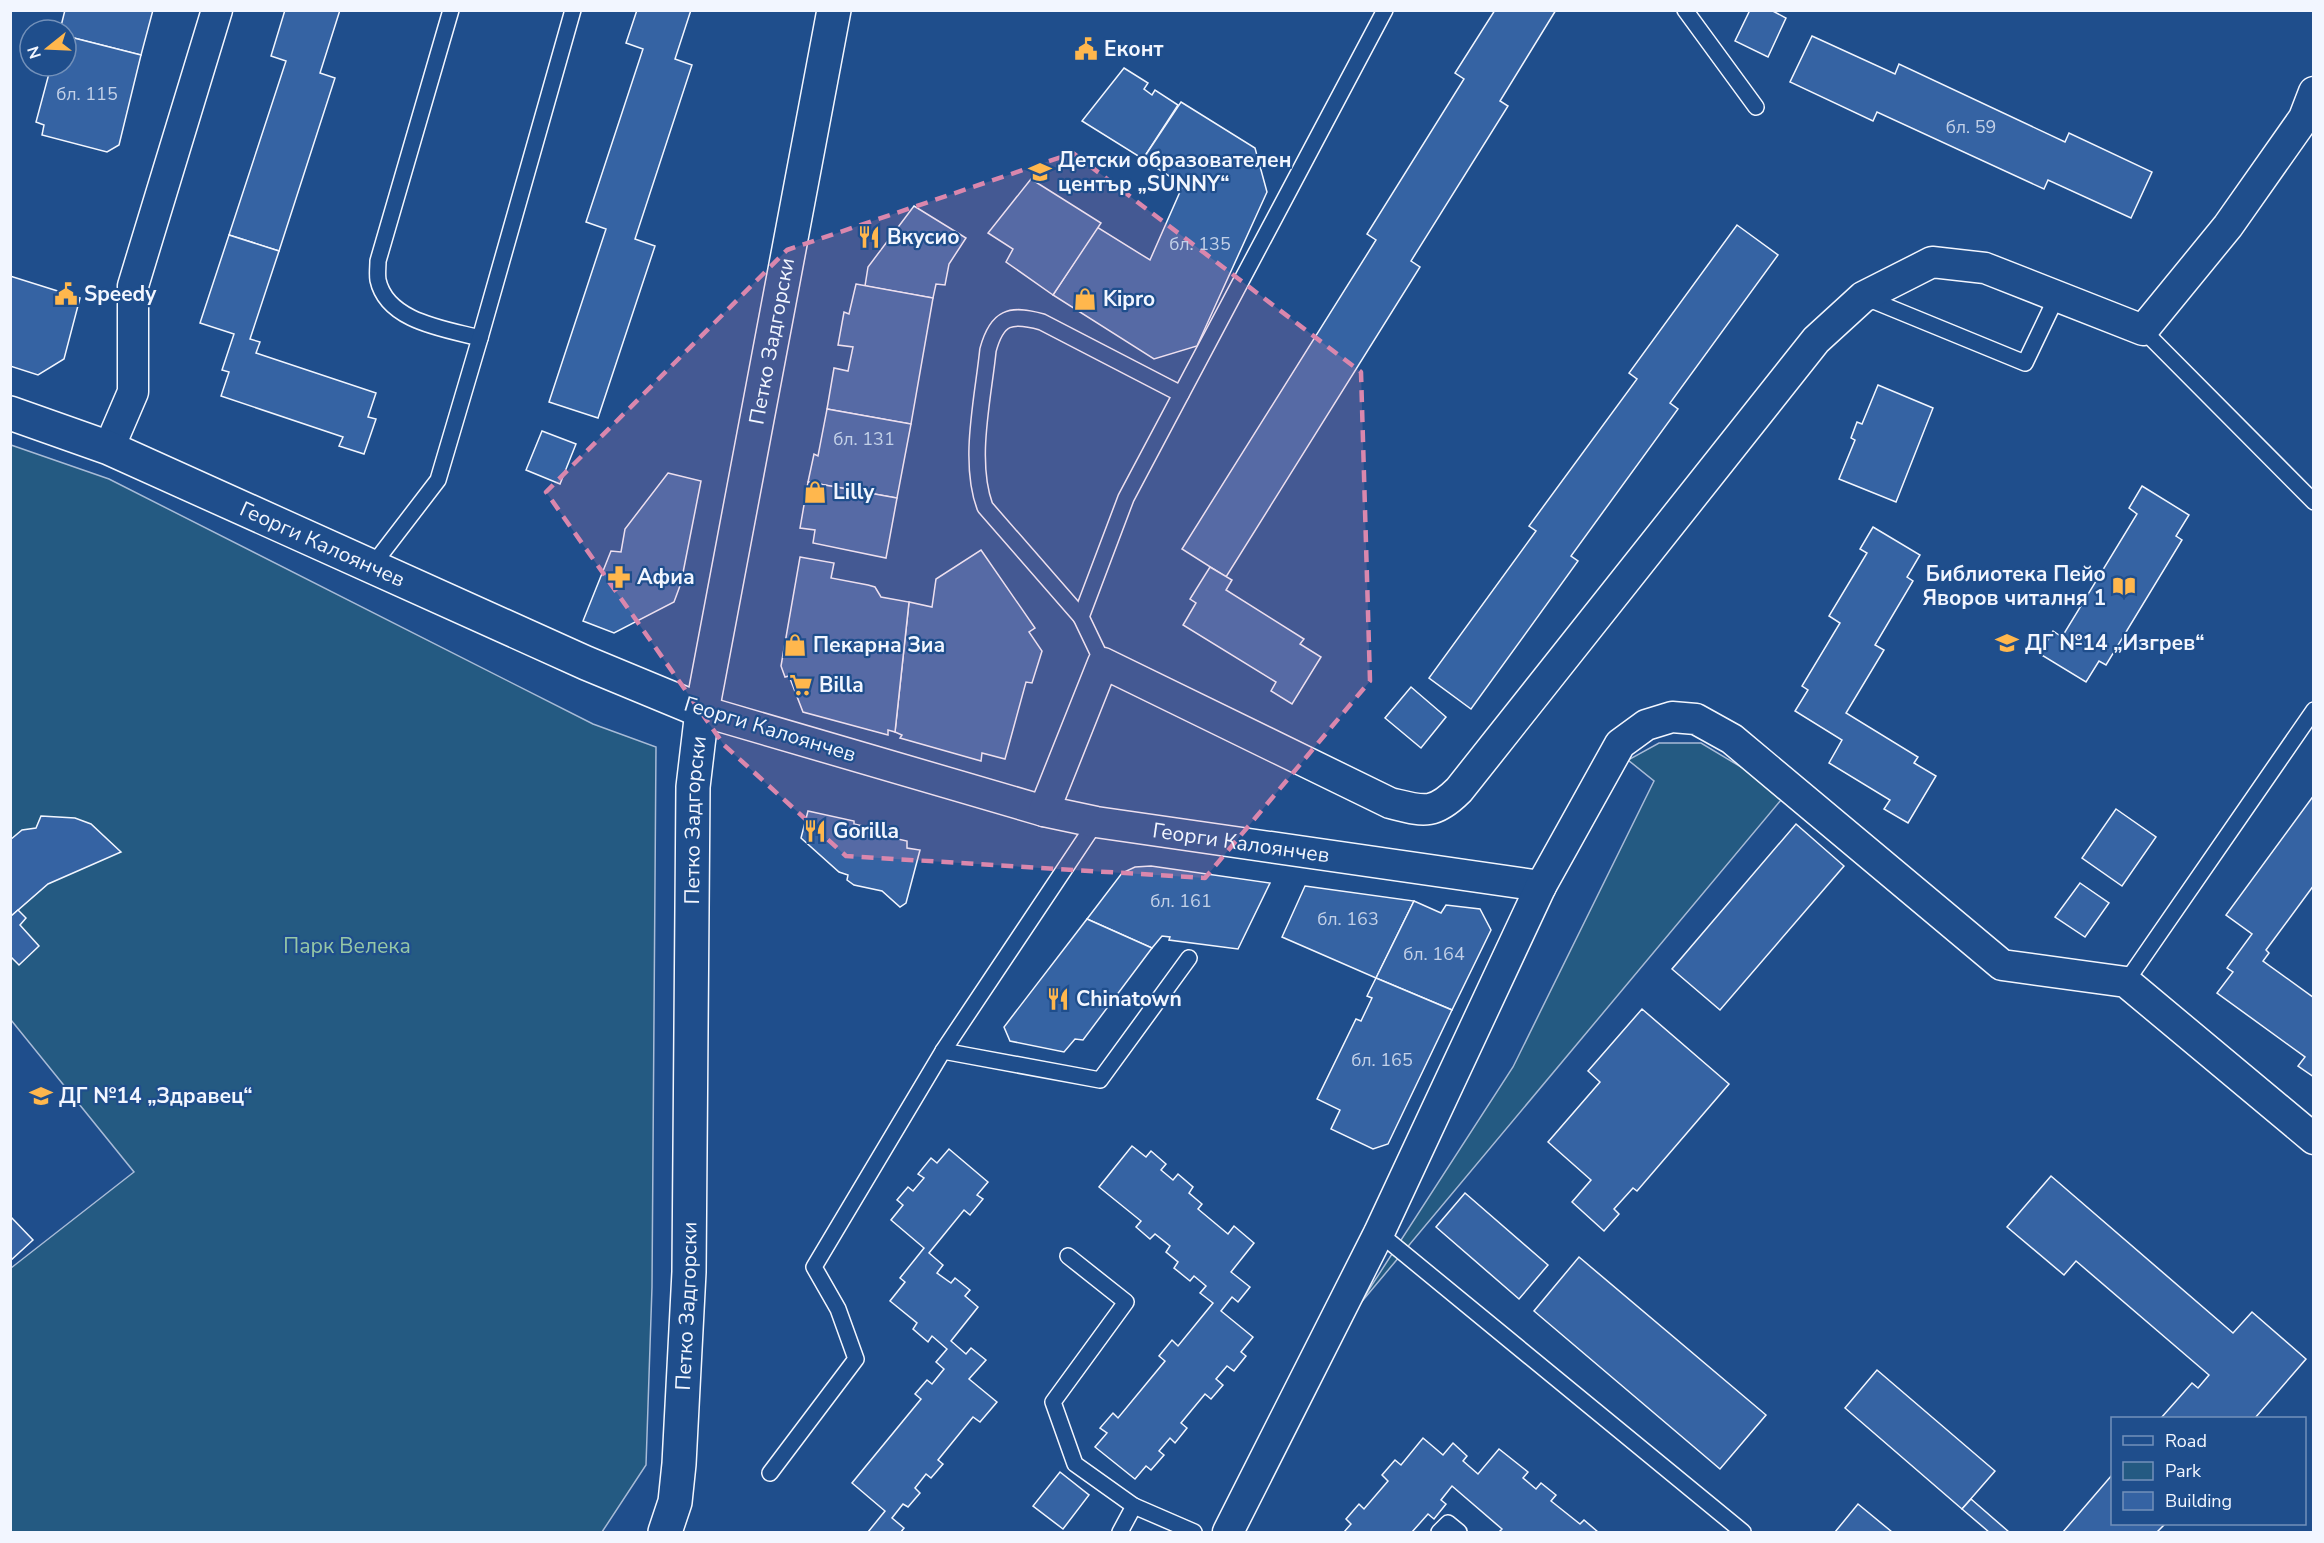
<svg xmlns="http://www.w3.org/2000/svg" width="2324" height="1543" font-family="'Nunito Sans',sans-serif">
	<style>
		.green { fill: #245a82; stroke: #a8bbd7; stroke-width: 1.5 }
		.building { fill: #3563a3; stroke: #f2f6ff; stroke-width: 1.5 }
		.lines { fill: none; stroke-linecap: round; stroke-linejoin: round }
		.service-casing { stroke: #f2f6ff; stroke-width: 18 }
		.minor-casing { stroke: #f2f6ff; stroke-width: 33 }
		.tertiary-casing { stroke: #f2f6ff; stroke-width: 36 }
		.service { stroke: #1f4e8c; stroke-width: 15 }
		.minor { stroke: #1f4e8c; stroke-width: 30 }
		.tertiary { stroke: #1f4e8c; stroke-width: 33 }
		.marked { fill: #da87ad; fill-opacity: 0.2; stroke: #da87ad; stroke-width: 4.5; stroke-dasharray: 12 8; stroke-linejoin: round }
		.labels { text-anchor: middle; stroke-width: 4.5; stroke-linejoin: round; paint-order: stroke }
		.number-label { font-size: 18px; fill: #c3d1e8 }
		.poi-label { font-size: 21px; font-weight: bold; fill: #f2f6ff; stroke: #1f4e8c; text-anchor: start }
		.street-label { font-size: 21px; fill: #f2f6ff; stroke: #1f4e8c }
		.park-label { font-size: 21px; fill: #97c8a6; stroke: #1f4e8c }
	</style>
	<rect width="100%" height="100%" fill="#1f4e8c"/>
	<g class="green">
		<path d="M 11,445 L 109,479 L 593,724 L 656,747 L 652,1287 L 646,1465 L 602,1532 L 11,1532 L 11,1268 L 134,1172 L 11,1020 Z"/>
		<path d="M 1659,743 L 1701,743 L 1786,794 L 1359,1305 L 1513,1067 L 1654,781 L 1628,760 Z"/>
	</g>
	<g class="building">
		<path d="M 65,10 L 153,10 L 141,55 L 66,36 L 66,30 L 60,30 Z"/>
		<path d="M 285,10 L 340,10 L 320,73 L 335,78 L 279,251 L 229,235 L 286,61 L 271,56 Z"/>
		<path d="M 637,10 L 691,10 L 675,59 L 692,65 L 635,239 L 655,246 L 598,418 L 549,402 L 606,229 L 586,222 L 643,49 L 626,43 Z"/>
		<path d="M 1495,10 L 1556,10 L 1500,101 L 1508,106 L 1411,261 L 1420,267 L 1226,577 L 1182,549 L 1376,240 L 1367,234 L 1464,79 L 1455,73 Z"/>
		<path d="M 1750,10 L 1771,10 L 1786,18 L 1768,57 L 1735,41 Z"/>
		<path d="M 66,36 L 141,55 L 119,145 L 107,152 L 42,135 L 44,125 L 36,122 L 51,66 L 66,66 Z"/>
		<path d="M 1812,36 L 1895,74 L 1899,64 L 2065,142 L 2069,133 L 2152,172 L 2131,218 L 2048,180 L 2044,189 L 1877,112 L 1873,121 L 1790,82 Z"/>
		<path d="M 1124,68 L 1148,83 L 1144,89 L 1152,95 L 1155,90 L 1178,105 L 1143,159 L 1082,121 Z"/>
		<path d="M 1181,102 L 1255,148 L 1267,192 L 1197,346 L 1154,359 L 1053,295 L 1097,227 L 1150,260 L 1183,185 L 1143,159 Z"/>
		<path d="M 1031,179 L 1101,223 L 1053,295 L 1006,262 L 1013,249 L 988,233 Z"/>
		<path d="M 914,206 L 966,238 L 949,264 L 945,285 L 936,284 L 933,298 L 865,286 L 868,267 Z"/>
		<path d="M 1737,225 L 1778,255 L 1670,403 L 1678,409 L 1571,556 L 1578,561 L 1471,709 L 1429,678 L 1536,531 L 1529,526 L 1637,379 L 1629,373 Z"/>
		<path d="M 229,235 L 279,251 L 250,339 L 260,342 L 256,353 L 376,393 L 368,417 L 376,419 L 364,454 L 339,446 L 343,437 L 221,396 L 229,372 L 222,370 L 234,334 L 200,323 Z"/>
		<path d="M 10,276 L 80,298 L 64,359 L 38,375 L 10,366 Z"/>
		<path d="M 856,284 L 933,298 L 911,424 L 827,409 L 834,368 L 848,371 L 853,347 L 838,345 L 844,312 L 849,314 Z"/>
		<path d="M 1878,385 L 1933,408 L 1896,502 L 1839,479 L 1855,440 L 1851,438 L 1857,422 L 1862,424 Z"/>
		<path d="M 827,409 L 911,424 L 897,498 L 808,482 L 814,454 L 818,456 Z"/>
		<path d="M 542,431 L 576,444 L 560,484 L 526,470 Z"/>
		<path d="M 668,473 L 701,481 L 681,583 L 674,602 L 614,633 L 583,621 L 611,551 L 621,552 L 625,529 Z"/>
		<path d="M 808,482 L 897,498 L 886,558 L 813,543 L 815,530 L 800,528 Z"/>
		<path d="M 2142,486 L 2189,515 L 2176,536 L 2182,540 L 2106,665 L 2099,661 L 2086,682 L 2040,654 L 2053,631 L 2062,637 L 2137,514 L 2129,508 Z"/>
		<path d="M 1873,527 L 1920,555 L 1907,577 L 1913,581 L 1875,645 L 1884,650 L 1846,713 L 1918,757 L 1914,763 L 1936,776 L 1908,823 L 1884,809 L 1890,800 L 1829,763 L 1842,740 L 1795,711 L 1808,690 L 1802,686 L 1840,623 L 1829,616 L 1867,553 L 1860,549 Z"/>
		<path d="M 981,550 L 1035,628 L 1029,632 L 1042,651 L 1032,683 L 1026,682 L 1005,759 L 982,753 L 981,761 L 900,738 L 902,735 L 895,732 L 909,602 L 932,607 L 936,579 Z"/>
		<path d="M 800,557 L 834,563 L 831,578 L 868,585 L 875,587 L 881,597 L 909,602 L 895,732 L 888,730 L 888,735 L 803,712 L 789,676 L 785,677 L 781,666 Z"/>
		<path d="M 1210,567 L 1232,580 L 1226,590 L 1304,639 L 1300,644 L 1321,657 L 1292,704 L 1271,691 L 1276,682 L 1183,625 L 1196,603 L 1190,599 Z"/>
		<path d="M 1411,687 L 1446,717 L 1421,748 L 1385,718 Z"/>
		<path d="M 2314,795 L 2314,885 L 2266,950 L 2269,953 L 2263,961 L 2314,998 L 2314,1077 L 2298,1066 L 2305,1057 L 2217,993 L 2233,972 L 2227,968 L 2252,934 L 2226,915 Z"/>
		<path d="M 2116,809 L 2156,837 L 2122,886 L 2082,858 Z"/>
		<path d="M 808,811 L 854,821 L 854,824 L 872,828 L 871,833 L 907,841 L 907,848 L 920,850 L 906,903 L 900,907 L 882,891 L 854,885 L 847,880 L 848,875 L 839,872 L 801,838 Z"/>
		<path d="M 41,816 L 75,818 L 91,824 L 121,852 L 48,884 L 10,917 L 10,840 L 22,830 L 36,828 Z"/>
		<path d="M 1796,824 L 1844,866 L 1720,1010 L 1672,969 Z"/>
		<path d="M 1151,866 L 1270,883 L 1238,949 L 1169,940 L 1170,937 L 1162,936 L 1152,948 L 1087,919 L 1122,873 L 1135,867 Z"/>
		<path d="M 2080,883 L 2109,903 L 2085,937 L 2055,917 Z"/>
		<path d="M 1305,886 L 1414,901 L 1376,978 L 1282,937 Z"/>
		<path d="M 1414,901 L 1441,913 L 1446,905 L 1480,909 L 1491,930 L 1452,1010 L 1376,978 Z"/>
		<path d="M 18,910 L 26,918 L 20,925 L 39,946 L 19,965 L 10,956 L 10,917 Z"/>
		<path d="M 1087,919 L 1152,948 L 1083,1040 L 1075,1039 L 1064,1052 L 1010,1041 L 1004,1027 Z"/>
		<path d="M 1376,978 L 1452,1010 L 1388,1144 L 1373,1149 L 1331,1129 L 1340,1110 L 1317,1099 L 1356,1019 L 1361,1021 L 1372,998 L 1367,996 Z"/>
		<path d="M 1642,1009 L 1729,1084 L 1637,1191 L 1633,1188 L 1614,1209 L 1619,1214 L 1604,1231 L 1572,1202 L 1591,1180 L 1548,1142 L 1600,1082 L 1588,1071 Z"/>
		<path d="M 1132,1146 L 1146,1157 L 1151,1151 L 1166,1164 L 1161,1170 L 1173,1180 L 1178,1174 L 1193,1187 L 1189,1193 L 1202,1204 L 1198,1209 L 1228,1234 L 1234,1226 L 1254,1243 L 1231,1272 L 1250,1287 L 1238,1302 L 1232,1297 L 1221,1311 L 1253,1337 L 1241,1352 L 1246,1356 L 1234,1371 L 1227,1366 L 1216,1379 L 1223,1385 L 1211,1399 L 1205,1394 L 1181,1423 L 1187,1428 L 1175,1443 L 1170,1438 L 1159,1451 L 1164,1455 L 1151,1470 L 1146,1466 L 1135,1479 L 1095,1447 L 1107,1433 L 1100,1428 L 1113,1413 L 1118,1418 L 1165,1361 L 1159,1356 L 1172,1340 L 1178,1346 L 1213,1303 L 1200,1293 L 1206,1286 L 1194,1276 L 1190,1281 L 1174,1268 L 1178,1262 L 1166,1252 L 1170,1246 L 1155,1234 L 1150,1239 L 1136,1227 L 1141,1221 L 1099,1187 Z"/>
		<path d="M 949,1149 L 988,1182 L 977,1195 L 983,1199 L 970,1215 L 964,1210 L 929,1253 L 943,1265 L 937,1273 L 951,1283 L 955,1278 L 970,1290 L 965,1296 L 978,1307 L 951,1341 L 966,1354 L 971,1348 L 986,1360 L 969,1379 L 997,1402 L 980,1422 L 973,1417 L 938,1460 L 943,1464 L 931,1478 L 926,1474 L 915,1488 L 920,1493 L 908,1507 L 903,1504 L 892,1518 L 904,1528 L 901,1532 L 868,1532 L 885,1511 L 852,1483 L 921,1399 L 915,1394 L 927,1380 L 932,1384 L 944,1369 L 936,1362 L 947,1349 L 932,1336 L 928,1342 L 913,1329 L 917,1323 L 890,1301 L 905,1282 L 900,1278 L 924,1248 L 891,1220 L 903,1205 L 897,1200 L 908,1187 L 913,1191 L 924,1178 L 918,1174 L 931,1158 L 937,1163 Z"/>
		<path d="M 2051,1176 L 2233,1333 L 2252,1312 L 2306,1359 L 2255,1418 L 2161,1418 L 2192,1383 L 2198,1388 L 2209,1375 L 2076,1261 L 2064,1275 L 2007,1227 Z"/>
		<path d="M 1465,1193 L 1548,1265 L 1519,1299 L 1436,1227 Z"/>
		<path d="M 10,1216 L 33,1240 L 10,1261 Z"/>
		<path d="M 1579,1257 L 1766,1415 L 1720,1469 L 1534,1311 Z"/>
		<path d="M 1877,1370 L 1995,1471 L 1962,1509 L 1845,1408 Z"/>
		<path d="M 1423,1438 L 1443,1455 L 1453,1443 L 1467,1456 L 1463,1461 L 1478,1474 L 1499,1449 L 1528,1472 L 1523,1478 L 1536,1489 L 1541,1483 L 1556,1495 L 1551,1501 L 1580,1524 L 1584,1520 L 1598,1532 L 1499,1532 L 1502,1529 L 1452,1486 L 1441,1500 L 1446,1504 L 1434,1519 L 1428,1514 L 1412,1532 L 1344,1532 L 1351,1524 L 1346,1519 L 1359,1504 L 1364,1509 L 1388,1481 L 1382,1475 L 1395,1460 L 1401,1465 Z"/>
		<path d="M 1060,1472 L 1089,1495 L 1063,1529 L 1033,1506 Z"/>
		<path d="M 2112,1475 L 2112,1524 L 2165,1524 L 2157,1532 L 2063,1532 Z"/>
		<path d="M 1971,1499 L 2009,1532 L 1989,1532 L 1962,1509 Z"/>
		<path d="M 1858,1504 L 1892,1532 L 1835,1532 Z"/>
	</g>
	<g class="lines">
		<g class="service-casing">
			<g id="service">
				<path d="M 451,10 L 378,261 C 378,267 377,274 378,280 C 387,322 446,329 480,338"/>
				<path d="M 1685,10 L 1756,107"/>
				<path d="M 1864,297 L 2025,363 L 2057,296"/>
				<path d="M 2143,330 L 2314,502"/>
				<path d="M 372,566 L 438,480 L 480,338 L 573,10"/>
				<path d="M 1081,617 L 985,507 C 968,461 983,399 988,350 C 997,317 1010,313 1042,322 L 1181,394"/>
				<path d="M 1103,663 L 1081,617 L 1126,498 L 1385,10"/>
				<path d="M 2126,982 L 2314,710"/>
				<path d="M 943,1051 L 1100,1080 L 1189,958"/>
				<path d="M 1379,1233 L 1743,1532"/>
				<path d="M 1068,1256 L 1126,1302 L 1053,1402 L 1075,1464 L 1134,1506"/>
				<path d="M 770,1473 L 856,1359 L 838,1309 L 814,1267 L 943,1051 L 1096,822"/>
				<path d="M 1120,1532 L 1134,1506 L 1194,1532"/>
				<path d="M 1439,1532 L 1448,1523 L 1459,1532"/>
			</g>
		</g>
		<g class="minor-casing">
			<g id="minor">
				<path d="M 109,448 L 133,392 L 133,286 L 217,10"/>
				<path id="s1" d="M 702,711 L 1044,811 L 1096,822 L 1541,886"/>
				<path d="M 1044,811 L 1103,663 L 1390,803 C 1423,811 1433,816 1459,790 L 1816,340 L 1863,297 L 1932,262 L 1985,268 L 2143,330 L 2228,226 L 2304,118 L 2314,92"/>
				<path d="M 1228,1532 L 1379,1233 L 1541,886 L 1620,744 L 1646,725 L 1672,717 L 1696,719 L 1732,739 L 2002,965 L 2126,982 L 2314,1139"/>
			</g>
		</g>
		<g class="tertiary-casing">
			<g id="tertiary">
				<path id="s2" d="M 10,413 L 109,448 L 586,663 L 702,711"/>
				<path id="s3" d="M 665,1532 L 675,1502 L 679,1464 L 689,1272 L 693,787 L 702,711 L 834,10"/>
			</g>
		</g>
		<use href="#service" class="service"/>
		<use href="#minor" class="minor"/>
		<use href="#tertiary" class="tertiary"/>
	</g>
	<path class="marked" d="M 1073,153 L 1361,372 L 1370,681 L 1205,878 L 846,856 L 724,745 L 546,492 L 787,250 Z"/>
	<defs>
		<g id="civic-bare" transform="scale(1.8)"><path d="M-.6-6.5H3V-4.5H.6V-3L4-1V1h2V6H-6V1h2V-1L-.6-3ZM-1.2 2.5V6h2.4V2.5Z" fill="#ffb74d" stroke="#1f4e8c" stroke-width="2.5" paint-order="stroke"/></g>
		<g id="school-bare" transform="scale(1.8)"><path d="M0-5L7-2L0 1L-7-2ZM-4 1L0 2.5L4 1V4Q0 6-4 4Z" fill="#ffb74d" stroke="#1f4e8c" stroke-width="2.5" paint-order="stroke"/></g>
		<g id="restaurant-bare" transform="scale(1.8)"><path d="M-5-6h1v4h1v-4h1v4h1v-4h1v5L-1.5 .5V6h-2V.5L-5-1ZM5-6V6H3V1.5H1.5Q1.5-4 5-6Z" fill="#ffb74d" stroke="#1f4e8c" stroke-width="2.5" paint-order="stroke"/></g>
		<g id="shop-bare" transform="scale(1.8)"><path d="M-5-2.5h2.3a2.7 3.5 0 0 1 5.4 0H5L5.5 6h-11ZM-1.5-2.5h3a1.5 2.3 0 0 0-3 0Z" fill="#ffb74d" stroke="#1f4e8c" stroke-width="2.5" paint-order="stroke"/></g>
		<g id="pharmacy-bare" transform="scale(1.8)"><path d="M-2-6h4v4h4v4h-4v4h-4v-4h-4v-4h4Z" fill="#ffb74d" stroke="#1f4e8c" stroke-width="2.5" paint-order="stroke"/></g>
		<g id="library-bare" transform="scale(1.8)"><path d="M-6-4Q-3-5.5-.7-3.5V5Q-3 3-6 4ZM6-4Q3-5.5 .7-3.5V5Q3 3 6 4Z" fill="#ffb74d" stroke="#1f4e8c" stroke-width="2.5" paint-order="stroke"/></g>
		<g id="supermarket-bare" transform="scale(1.8)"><path d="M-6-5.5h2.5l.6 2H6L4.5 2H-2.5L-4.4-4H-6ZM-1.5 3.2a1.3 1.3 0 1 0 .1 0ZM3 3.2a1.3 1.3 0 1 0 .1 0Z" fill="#ffb74d" stroke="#1f4e8c" stroke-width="2.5" paint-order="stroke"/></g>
	</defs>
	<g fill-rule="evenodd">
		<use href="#civic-bare" x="1086" y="49"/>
		<use href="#school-bare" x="1040" y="172"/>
		<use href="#restaurant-bare" x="869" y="237"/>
		<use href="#civic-bare" x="66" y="294"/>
		<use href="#shop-bare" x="1085" y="299"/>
		<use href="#shop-bare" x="815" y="492"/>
		<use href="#pharmacy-bare" x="619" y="577"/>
		<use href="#library-bare" x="2124" y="586"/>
		<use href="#school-bare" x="2007" y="643"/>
		<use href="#shop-bare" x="795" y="645"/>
		<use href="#supermarket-bare" x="801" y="685"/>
		<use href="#restaurant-bare" x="815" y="831"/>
		<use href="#restaurant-bare" x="1058" y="999"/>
		<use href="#school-bare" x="41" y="1096"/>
	</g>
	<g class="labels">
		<g class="number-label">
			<text x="87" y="100">бл. 115</text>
			<text x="1971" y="133">бл. 59</text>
			<text x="1200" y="250">бл. 135</text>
			<text x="864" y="445">бл. 131</text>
			<text x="1181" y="907">бл. 161</text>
			<text x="1348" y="925">бл. 163</text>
			<text x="1434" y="960">бл. 164</text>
			<text x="1382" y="1066">бл. 165</text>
		</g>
		<g class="poi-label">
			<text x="1104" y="56">Еконт</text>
			<text x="1058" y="167">Детски образователен<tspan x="1058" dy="24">център „SUNNY“</tspan></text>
			<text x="887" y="244">Вкусио</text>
			<text x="84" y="301">Speedy</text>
			<text x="1103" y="306">Kipro</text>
			<text x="833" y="499">Lilly</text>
			<text x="2106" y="581" text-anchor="end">Библиотека Пейо<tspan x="2106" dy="24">Яворов читалня 1</tspan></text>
			<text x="637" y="584">Афиа</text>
			<text x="2025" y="650">ДГ №14 „Изгрев“</text>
			<text x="813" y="652">Пекарна Зиа</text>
			<text x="819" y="692">Billa</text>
			<text x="833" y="838">Gorilla</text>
			<text x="1076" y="1006">Chinatown</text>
			<text x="59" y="1103">ДГ №14 „Здравец“</text>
		</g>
		<g class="street-label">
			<text dy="7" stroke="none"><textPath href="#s3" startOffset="1200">Петко Задгорски</textPath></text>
			<text dy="7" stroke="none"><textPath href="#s2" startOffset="339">Георги Калоянчев</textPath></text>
			<text transform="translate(770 729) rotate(17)" y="7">Георги Калоянчев</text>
			<text dy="7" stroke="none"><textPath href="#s3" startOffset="714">Петко Задгорски</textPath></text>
			<text dy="7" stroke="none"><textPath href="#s1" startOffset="556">Георги Калоянчев</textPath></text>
			<text dy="7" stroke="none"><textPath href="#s3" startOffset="228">Петко Задгорски</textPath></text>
		</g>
		<g class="park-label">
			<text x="347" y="953">Парк Велека</text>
		</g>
	</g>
	<rect width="2324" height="1543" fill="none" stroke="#f2f6ff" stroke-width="24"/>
	<rect x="2111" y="1417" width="195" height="108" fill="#1f4e8c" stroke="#7391ba" stroke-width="1.5"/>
	<rect x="2123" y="1436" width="30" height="9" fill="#1f4e8c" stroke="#7391ba" stroke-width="1.5"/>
	<text x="2165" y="1447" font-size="18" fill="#f2f6ff">Road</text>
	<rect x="2123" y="1462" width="30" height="18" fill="#245a82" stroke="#7391ba" stroke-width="1.5"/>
	<text x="2165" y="1477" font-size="18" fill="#f2f6ff">Park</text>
	<rect x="2123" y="1492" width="30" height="18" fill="#3563a3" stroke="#7391ba" stroke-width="1.5"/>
	<text x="2165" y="1507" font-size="18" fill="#f2f6ff">Building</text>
	<g transform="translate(48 48) rotate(252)"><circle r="28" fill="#1f4e8c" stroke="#7391ba" stroke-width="1.5"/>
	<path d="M0-4.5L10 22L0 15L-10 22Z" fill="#ffb74d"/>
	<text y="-9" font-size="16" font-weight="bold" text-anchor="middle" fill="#f2f6ff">N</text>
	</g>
</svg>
